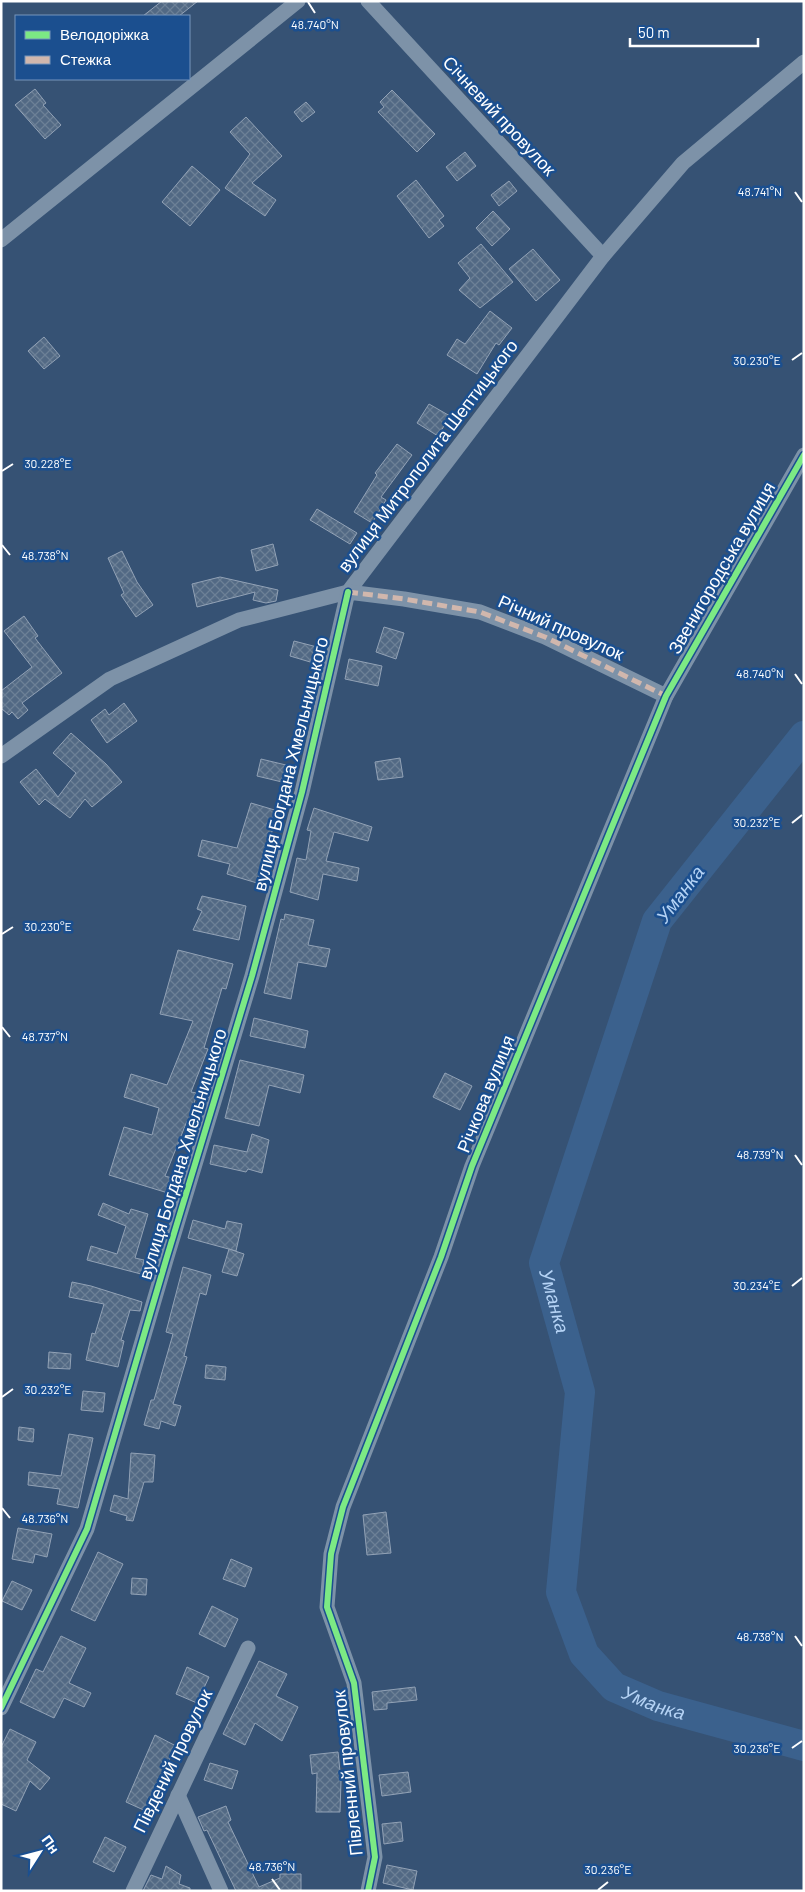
<svg xmlns="http://www.w3.org/2000/svg" width="805" height="1892" font-family="Barlow,sans-serif">
	<style>
		.lines { fill: none; stroke-linecap: round; stroke-linejoin: round }
		.river { stroke: #3b618d; stroke-width: 30 }
		.building { fill: url(#building-cross-hatch); stroke: #92a2b6 }
		.street { stroke: #7d92a8; stroke-width: 15 }
		.quiet { stroke: #d1b7ad; stroke-width: 5; stroke-dasharray: 10 5; stroke-linecap: butt }
		.cycleway-casing { stroke: #1b4f8f; stroke-width: 9 }
		.cycleway { stroke: #7ce984; stroke-width: 6 }
		.ticks { fill: none; stroke: #fff; stroke-width: 2 }
		.labels { text-anchor: middle; stroke-width: 5; stroke-linejoin: round; paint-order: stroke }
		.street-label { font-size: 18px; fill: #fff; stroke: #1b4f8f }
		.water-label { font-size: 19px; font-style: italic; fill: #b5d3f5; stroke: #1b4f8f }
		.ticks-label { font-size: 12px; text-anchor: middle; fill: #fff; stroke: #1b4f8f; stroke-width: 5; stroke-linejoin: round; paint-order: stroke }
	</style>
	<defs>
		<pattern id="building-cross-hatch" width="8" height="8" patternUnits="userSpaceOnUse" patternTransform="scale(1.25)"><rect width="8" height="8" fill="#526984"/><path d="M0 0l8 8M0 8l8-8" fill="none" stroke="#6c8096"/></pattern>
	</defs>
	<rect width="100%" height="100%" fill="#365274"/>
	<g class="lines">
		<path class="river" id="s1" d="M 804,736 L 657,921 L 544,1263 L 580,1392 L 561,1592 L 584,1654 L 614,1687 L 658,1706 L 804,1746"/>
	</g>
	<g class="building">
		<path d="M 162,1 L 198,1 L 179,16 L 143,16 Z"/>
		<path d="M 35,89 L 46,103 L 43,105 L 61,125 L 45,139 L 15,105 Z"/>
		<path d="M 392,90 L 435,134 L 417,152 L 378,112 L 384,107 L 380,102 Z"/>
		<path d="M 306,102 L 315,112 L 302,122 L 294,112 Z"/>
		<path d="M 246,117 L 282,156 L 252,183 L 276,200 L 265,216 L 225,188 L 250,154 L 230,132 Z"/>
		<path d="M 465,152 L 476,166 L 457,181 L 446,167 Z"/>
		<path d="M 192,166 L 220,190 L 190,226 L 162,202 Z"/>
		<path d="M 416,180 L 444,216 L 439,220 L 444,226 L 429,238 L 397,196 Z"/>
		<path d="M 509,181 L 517,191 L 499,206 L 491,195 Z"/>
		<path d="M 493,211 L 510,229 L 492,246 L 476,228 Z"/>
		<path d="M 481,244 L 513,282 L 480,308 L 459,290 L 470,278 L 458,263 Z"/>
		<path d="M 533,249 L 560,280 L 536,301 L 509,269 Z"/>
		<path d="M 490,311 L 512,328 L 499,345 L 496,343 L 477,374 L 447,355 L 457,339 L 465,344 Z"/>
		<path d="M 44,337 L 60,356 L 44,369 L 28,351 Z"/>
		<path d="M 429,404 L 450,416 L 438,436 L 417,423 Z"/>
		<path d="M 397,444 L 412,455 L 381,497 L 386,500 L 372,523 L 354,512 L 377,475 L 375,473 Z"/>
		<path d="M 317,509 L 357,533 L 350,544 L 310,520 Z"/>
		<path d="M 273,544 L 278,565 L 256,571 L 251,550 Z"/>
		<path d="M 122,551 L 137,582 L 153,605 L 136,617 L 121,595 L 124,593 L 108,558 Z"/>
		<path d="M 220,577 L 278,590 L 276,601 L 266,603 L 253,600 L 255,592 L 197,607 L 192,584 Z"/>
		<path d="M 24,616 L 38,636 L 35,638 L 62,673 L 22,703 L 28,710 L 18,719 L 12,712 L 9,715 L 1,708 L 1,691 L 32,667 L 4,631 Z"/>
		<path d="M 384,627 L 404,633 L 396,659 L 376,652 Z"/>
		<path d="M 294,641 L 321,648 L 317,664 L 290,656 Z"/>
		<path d="M 349,659 L 382,666 L 378,686 L 345,679 Z"/>
		<path d="M 124,703 L 137,721 L 107,743 L 91,720 L 105,709 L 109,715 Z"/>
		<path d="M 71,733 L 106,764 L 122,782 L 92,807 L 85,799 L 70,818 L 45,799 L 39,805 L 20,782 L 36,769 L 58,797 L 76,773 L 53,753 Z"/>
		<path d="M 400,758 L 403,777 L 378,780 L 375,762 Z"/>
		<path d="M 261,759 L 286,765 L 282,782 L 257,776 Z"/>
		<path d="M 251,803 L 278,811 L 257,883 L 227,874 L 230,864 L 198,856 L 202,840 L 237,848 Z"/>
		<path d="M 314,808 L 372,827 L 368,841 L 334,832 L 326,861 L 359,868 L 357,881 L 323,874 L 318,900 L 290,892 L 297,858 L 306,860 L 311,831 L 307,830 Z"/>
		<path d="M 202,896 L 246,906 L 239,940 L 193,930 L 202,911 L 197,909 Z"/>
		<path d="M 285,914 L 314,920 L 308,945 L 330,949 L 326,967 L 298,962 L 291,999 L 264,993 L 281,919 L 284,920 Z"/>
		<path d="M 178,950 L 233,964 L 226,989 L 222,988 L 204,1048 L 208,1049 L 191,1092 L 197,1093 L 189,1121 L 187,1121 L 165,1176 L 172,1178 L 168,1193 L 109,1175 L 124,1127 L 152,1135 L 159,1108 L 124,1097 L 131,1074 L 167,1085 L 193,1021 L 160,1014 Z"/>
		<path d="M 254,1018 L 308,1031 L 305,1048 L 250,1036 Z"/>
		<path d="M 240,1060 L 304,1075 L 300,1093 L 269,1085 L 259,1126 L 225,1118 Z"/>
		<path d="M 445,1073 L 472,1086 L 460,1110 L 433,1097 Z"/>
		<path d="M 252,1134 L 269,1140 L 262,1173 L 248,1169 L 246,1172 L 210,1164 L 214,1145 L 247,1152 Z"/>
		<path d="M 103,1203 L 129,1214 L 131,1209 L 148,1214 L 135,1258 L 144,1260 L 141,1274 L 87,1260 L 91,1246 L 117,1254 L 126,1226 L 98,1215 Z"/>
		<path d="M 193,1220 L 225,1229 L 227,1221 L 242,1224 L 236,1251 L 188,1238 Z"/>
		<path d="M 229,1249 L 244,1254 L 237,1276 L 222,1272 Z"/>
		<path d="M 183,1267 L 211,1275 L 206,1295 L 200,1293 L 184,1356 L 187,1357 L 173,1404 L 181,1406 L 175,1426 L 161,1421 L 159,1429 L 144,1425 L 151,1400 L 154,1400 L 173,1334 L 166,1332 Z"/>
		<path d="M 72,1282 L 91,1286 L 142,1302 L 140,1311 L 130,1310 L 121,1340 L 124,1341 L 118,1367 L 86,1360 L 92,1333 L 95,1334 L 104,1304 L 69,1297 Z"/>
		<path d="M 49,1352 L 71,1354 L 70,1369 L 48,1368 Z"/>
		<path d="M 206,1365 L 226,1367 L 225,1380 L 205,1378 Z"/>
		<path d="M 83,1391 L 105,1393 L 103,1412 L 81,1410 Z"/>
		<path d="M 19,1427 L 34,1429 L 33,1442 L 18,1440 Z"/>
		<path d="M 69,1434 L 93,1438 L 78,1508 L 57,1504 L 60,1489 L 28,1485 L 29,1472 L 61,1476 Z"/>
		<path d="M 131,1453 L 155,1455 L 153,1482 L 144,1482 L 133,1521 L 126,1520 L 127,1516 L 110,1511 L 114,1495 L 128,1499 Z"/>
		<path d="M 386,1512 L 391,1553 L 367,1555 L 363,1515 Z"/>
		<path d="M 18,1528 L 52,1534 L 47,1557 L 35,1554 L 33,1563 L 12,1559 Z"/>
		<path d="M 98,1552 L 123,1564 L 95,1621 L 71,1610 Z"/>
		<path d="M 231,1559 L 252,1568 L 245,1587 L 223,1579 Z"/>
		<path d="M 132,1578 L 147,1579 L 146,1595 L 131,1594 Z"/>
		<path d="M 12,1581 L 32,1590 L 22,1610 L 2,1601 Z"/>
		<path d="M 212,1606 L 238,1619 L 225,1647 L 199,1634 Z"/>
		<path d="M 61,1636 L 86,1648 L 69,1683 L 91,1693 L 84,1707 L 64,1698 L 54,1718 L 20,1702 L 36,1669 L 43,1672 Z"/>
		<path d="M 259,1661 L 287,1674 L 276,1696 L 298,1707 L 282,1741 L 255,1723 L 245,1745 L 223,1734 Z"/>
		<path d="M 187,1667 L 209,1677 L 197,1703 L 176,1694 Z"/>
		<path d="M 415,1687 L 417,1700 L 387,1703 L 387,1709 L 374,1710 L 372,1692 Z"/>
		<path d="M 10,1729 L 36,1742 L 27,1760 L 50,1778 L 40,1790 L 30,1781 L 16,1811 L 1,1804 L 1,1747 Z"/>
		<path d="M 155,1735 L 176,1746 L 155,1790 L 157,1791 L 148,1812 L 126,1802 Z"/>
		<path d="M 338,1752 L 341,1781 L 340,1812 L 316,1812 L 317,1773 L 312,1774 L 310,1755 Z"/>
		<path d="M 210,1763 L 238,1771 L 232,1789 L 204,1780 Z"/>
		<path d="M 408,1772 L 411,1792 L 382,1796 L 379,1775 Z"/>
		<path d="M 226,1806 L 231,1820 L 228,1822 L 259,1887 L 280,1878 L 280,1874 L 301,1874 L 301,1891 L 236,1891 L 207,1830 L 204,1831 L 198,1817 Z"/>
		<path d="M 401,1822 L 403,1841 L 384,1844 L 382,1824 Z"/>
		<path d="M 105,1837 L 126,1847 L 114,1872 L 93,1862 Z"/>
		<path d="M 387,1865 L 417,1871 L 413,1890 L 383,1883 Z"/>
		<path d="M 166,1866 L 181,1875 L 179,1884 L 190,1888 L 190,1891 L 143,1891 L 151,1875 L 162,1879 Z"/>
	</g>
	<g class="lines">
		<g class="street">
			<path d="M 368,1 L 603,256"/>
			<path d="M 1,240 L 298,1"/>
			<path d="M 1,756 L 110,679 L 239,620 L 348,592 L 603,256 L 683,163 L 804,62"/>
			<path d="M 1,1708 L 87,1529 L 166,1260 L 252,976 L 302,792 L 348,592 L 404,599 L 480,612 L 545,637 L 666,696"/>
			<path d="M 178,1795 L 221,1891"/>
			<path d="M 133,1891 L 248,1648"/>
			<path d="M 368,1891 L 375,1857 L 354,1683 L 327,1607 L 331,1554 L 343,1507 L 441,1257 L 472,1166 L 666,696 L 804,455"/>
		</g>
		<path class="quiet" d="M 348,592 L 404,599 L 480,612 L 545,637 L 666,696"/>
		<g class="cycleway-casing">
			<g id="cycleway">
				<path d="M 1,1708 L 87,1529 L 166,1260 L 252,976 L 302,792 L 348,592"/>
				<path d="M 368,1891 L 375,1857 L 354,1683 L 327,1607 L 331,1554 L 343,1507 L 441,1257 L 472,1166 L 666,696 L 804,455"/>
			</g>
		</g>
		<use href="#cycleway" class="cycleway"/>
	</g>
	<path class="ticks" d="M 308,2 L 315,13M 795,192 L 802,202M 792,360 L 802,353M 2,471 L 13,464M 2,545 L 10,555M 795,674 L 802,684M 792,823 L 802,815M 2,934 L 13,927M 2,1027 L 10,1037M 795,1155 L 802,1165M 792,1286 L 802,1278M 2,1397 L 13,1389M 2,1508 L 10,1518M 795,1636 L 802,1646M 792,1748 L 802,1741M 272,1879 L 280,1890M 598,1890 L 608,1882"/>
	<g class="labels">
		<g class="street-label">
			<text transform="translate(499 116) rotate(47)" y="6">Січневий провулок</text>
			<text transform="translate(428 456) rotate(-53)" y="6">вулиця Митрополита Шептицького</text>
			<text transform="translate(722 568) rotate(-60)" y="6">Звенигородська вулиця</text>
			<text transform="translate(561 628) rotate(24)" y="6">Річний провулок</text>
			<text transform="translate(291 764) rotate(-76)" y="6">вулиця Богдана Хмельницького</text>
			<text transform="translate(486 1094) rotate(-68)" y="6">Річкова вулиця</text>
			<text transform="translate(183 1154) rotate(-73)" y="6">вулиця Богдана Хмельницького</text>
			<text transform="translate(173 1761) rotate(-64)" y="6">Південий провулок</text>
			<text transform="translate(348 1773) rotate(-96)" y="6">Півленний провулок</text>
		</g>
		<g class="water-label">
			<text transform="translate(680 894) rotate(-53)" y="7">Уманка</text>
			<text dy="7" stroke="none"><textPath href="#s1" startOffset="636">Уманка</textPath></text>
			<text dy="7" stroke="none"><textPath href="#s1" startOffset="1085">Уманка</textPath></text>
		</g>
	</g>
	<g class="ticks-label">
		<text x="315" y="29">48.740°N</text>
		<text x="760" y="196">48.741°N</text>
		<text x="757" y="365">30.230°E</text>
		<text x="48" y="468">30.228°E</text>
		<text x="45" y="560">48.738°N</text>
		<text x="760" y="678">48.740°N</text>
		<text x="757" y="827">30.232°E</text>
		<text x="48" y="931">30.230°E</text>
		<text x="45" y="1041">48.737°N</text>
		<text x="760" y="1159">48.739°N</text>
		<text x="757" y="1290">30.234°E</text>
		<text x="48" y="1394">30.232°E</text>
		<text x="45" y="1523">48.736°N</text>
		<text x="760" y="1641">48.738°N</text>
		<text x="757" y="1753">30.236°E</text>
		<text x="272" y="1871">48.736°N</text>
		<text x="608" y="1874">30.236°E</text>
	</g>
	<rect width="805" height="1892" fill="none" stroke="#ffffff" stroke-width="5"/>
	<rect x="15" y="15" width="175" height="65" fill="#1b4f8f" stroke="#7695bc"/>
	<rect x="25" y="31" width="25" height="8" fill="#7ce984" stroke="#7695bc"/>
	<text x="60" y="40" font-size="15" fill="#ffffff">Велодоріжка</text>
	<rect x="25" y="56" width="25" height="8" fill="#d1b7ad" stroke="#7695bc"/>
	<text x="60" y="65" font-size="15" fill="#ffffff">Стежка</text>
	<g transform="translate(40 1852) rotate(54)" stroke="#1b4f8f" stroke-width="4" paint-order="stroke">
	<path d="M0-4L9 19L0 12L-9 19Z" fill="#ffffff"/>
	<text y="-8" font-size="14" font-weight="bold" text-anchor="middle" fill="#ffffff">Пн</text>
	</g>
	<path d="M630 38v8h128v-8" fill="none" stroke="#ffffff" stroke-width="2.5"/>
	<text x="638" y="38" font-size="15" fill="#ffffff" stroke="#1b4f8f" stroke-width="4" paint-order="stroke">50 m</text>
</svg>
